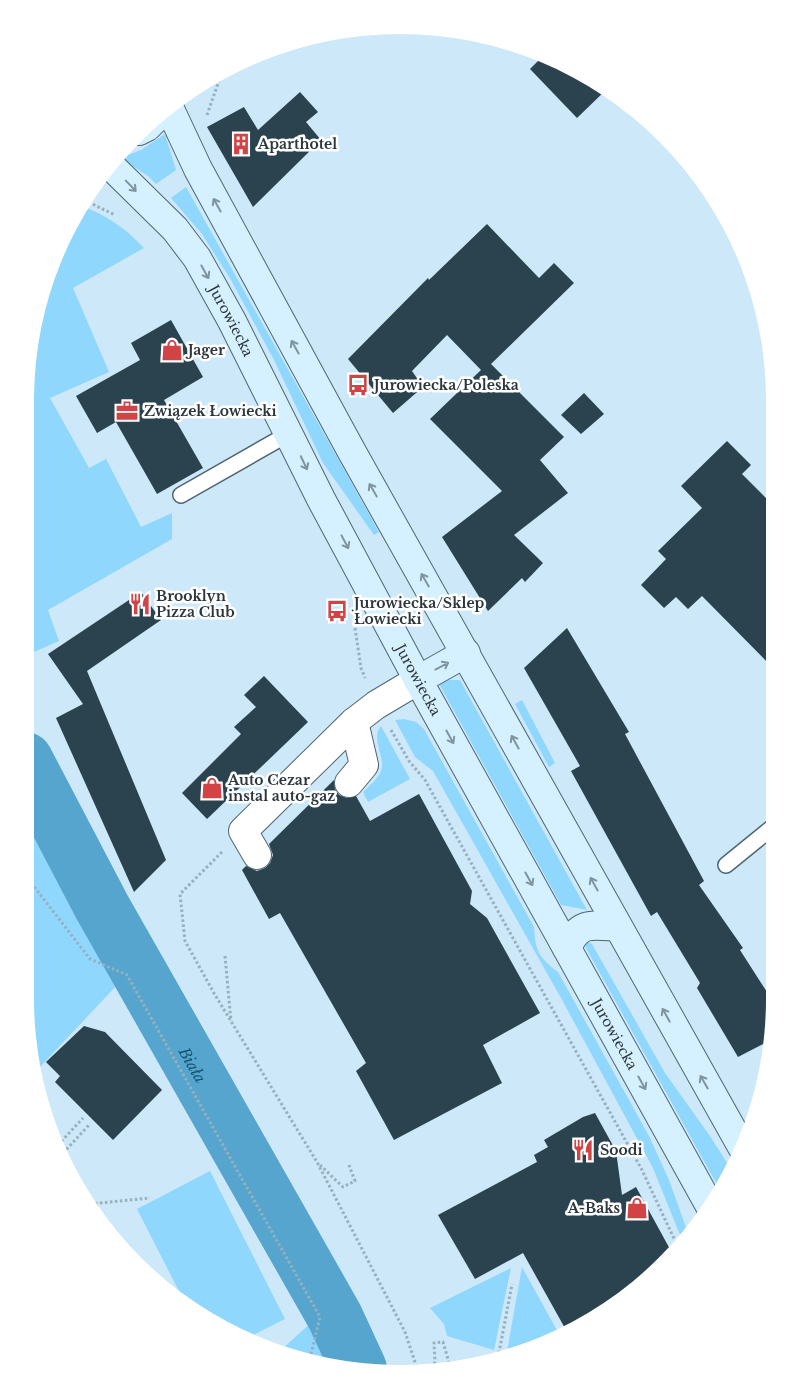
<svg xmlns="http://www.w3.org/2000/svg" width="800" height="1399" font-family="'Libre Baskerville',serif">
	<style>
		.green { fill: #90d7fe }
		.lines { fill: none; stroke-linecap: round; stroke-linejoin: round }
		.river { stroke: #55a5ce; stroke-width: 56 }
		.building { fill: #2b424f }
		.lane-casing { stroke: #4e6674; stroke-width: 18 }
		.street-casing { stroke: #4e6674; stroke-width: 30 }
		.secondary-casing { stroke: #4e6674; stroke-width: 30 }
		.path { stroke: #99afbc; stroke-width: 3; stroke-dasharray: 2.5 2.5; stroke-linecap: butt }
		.lane { stroke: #fff; stroke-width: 15 }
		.street { stroke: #fff; stroke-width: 28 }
		.secondary { stroke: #d5f0fe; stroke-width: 28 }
		.oneway { stroke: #80949e }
		.labels { text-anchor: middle; stroke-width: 5; stroke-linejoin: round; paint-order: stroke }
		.poi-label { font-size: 14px; font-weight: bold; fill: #2c373d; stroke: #fff; text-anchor: start }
		.street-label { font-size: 14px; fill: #2c373d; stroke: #fff }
		.water-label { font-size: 15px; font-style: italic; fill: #145370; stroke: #fff }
	</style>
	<rect width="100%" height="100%" fill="#cde8f8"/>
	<g class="green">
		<path d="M 165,134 L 176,170 L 156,184 L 148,176 L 120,158 L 141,150 Z"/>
		<path d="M 186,187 L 379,532 L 374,535 L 323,463 L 274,360 L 231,280 L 202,234 L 171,198 Z"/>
		<path d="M 81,206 C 107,215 125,228 144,248 L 73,288 L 109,372 L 50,398 L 89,468 L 106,459 L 141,527 L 172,513 L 172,539 L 48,610 L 59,641 L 25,656 L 26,375 L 45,279 Z"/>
		<path d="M 443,680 L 460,680 L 587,910 L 561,905 L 438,682 Z"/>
		<path d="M 522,700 L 555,763 L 549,767 L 515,704 Z"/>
		<path d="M 404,719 L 416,722 L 424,729 L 534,927 C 535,950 539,958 558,972 L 649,1136 L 669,1180 L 688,1233 L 682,1240 L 653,1168 L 561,998 L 433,771 L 415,757 L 395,720 Z"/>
		<path d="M 381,726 L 410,779 L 368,802 L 363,792 C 369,786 378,779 381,771 C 386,757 370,738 381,726 Z"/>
		<path d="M 25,762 L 102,908 L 119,983 L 37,1070 L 25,999 Z"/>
		<path d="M 588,942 L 592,944 L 665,1073 L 710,1136 L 731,1169 L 720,1190 L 586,948 L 585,944 Z"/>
		<path d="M 210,1171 L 285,1319 L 249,1337 L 191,1311 L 186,1305 L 137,1209 Z"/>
		<path d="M 522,1267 L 559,1334 L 521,1354 L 506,1357 Z"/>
		<path d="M 511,1268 L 494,1350 L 447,1336 L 444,1324 L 430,1308 Z"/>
		<path d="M 314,1320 L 328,1365 L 303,1361 L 280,1351 Z"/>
	</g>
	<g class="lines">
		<path class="river" id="s1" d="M 25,760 L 102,907 L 335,1317 L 359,1369"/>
	</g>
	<g class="building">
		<path d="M 545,54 L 608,88 L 577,118 L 530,69 Z"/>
		<path d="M 300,92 L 318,112 L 306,122 L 321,140 L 253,207 L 207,127 L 244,107 L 258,130 Z"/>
		<path d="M 487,224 L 539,278 L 554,263 L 574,283 L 491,364 L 564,437 L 540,460 L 568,493 L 514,535 L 543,563 L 525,582 L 522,578 L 488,611 L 442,537 L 502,491 L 430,419 L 481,370 L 447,335 L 412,371 L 423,387 L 393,413 L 348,359 L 428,278 L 429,280 Z"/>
		<path d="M 171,320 L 203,377 L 164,400 L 203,468 L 157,494 L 116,422 L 97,433 L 76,396 L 140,360 L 131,343 Z"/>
		<path d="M 584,393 L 604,414 L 581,434 L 561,415 Z"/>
		<path d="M 727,441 L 751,465 L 742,474 L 774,506 L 774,669 L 702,596 L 688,609 L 676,597 L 664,608 L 641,585 L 666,559 L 658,551 L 702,508 L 681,486 Z"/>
		<path d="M 141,592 L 161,620 L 87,671 L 166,860 L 134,892 L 56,718 L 83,704 L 48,654 Z"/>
		<path d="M 567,628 L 629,732 L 625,734 L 704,881 L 699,885 L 743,948 L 740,950 L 774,1003 L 774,1024 L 771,1040 L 738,1057 L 697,988 L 700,983 L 657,912 L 651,916 L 571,771 L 580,766 L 524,668 Z"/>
		<path d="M 264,676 L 308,722 L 207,819 L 182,793 L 241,734 L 234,727 L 256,707 L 244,695 Z"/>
		<path d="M 334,780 L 335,789 L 339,795 L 347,798 L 356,796 L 370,821 L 419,794 L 472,891 L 470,904 L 487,918 L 540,1013 L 483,1045 L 502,1083 L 394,1140 L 356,1071 L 366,1063 L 280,913 L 269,919 L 242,870 L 246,866 L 257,871 L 265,868 L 270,863 L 273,855 L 269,844 Z"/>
		<path d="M 84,1026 L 105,1032 L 162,1090 L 113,1140 L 55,1082 L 60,1076 L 46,1062 Z"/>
		<path d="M 595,1113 L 616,1151 L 622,1195 L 636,1187 L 671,1251 L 629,1296 L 566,1330 L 523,1253 L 475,1279 L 438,1215 L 537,1162 L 534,1155 L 548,1147 L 544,1140 L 583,1117 Z"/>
	</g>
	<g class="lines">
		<g class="lane-casing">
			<g id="lane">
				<path d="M 181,495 L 290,433"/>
				<path d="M 726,865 L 774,826"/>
			</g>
		</g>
		<g class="street-casing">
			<g id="street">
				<path d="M 349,783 L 364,765 L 354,722"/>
				<path d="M 257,855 L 243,831 L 354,722 L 376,705 L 418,680"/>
			</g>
		</g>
		<g class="secondary-casing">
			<g id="secondary">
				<path d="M 169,107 L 198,169 L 352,452 L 742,1147"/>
				<path d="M 139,131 L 147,127 L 157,117"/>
				<path id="s2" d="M 110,165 L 175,229 L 197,258 L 232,321 L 321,499 L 418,680 L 711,1208"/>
				<path d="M 418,680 L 466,653"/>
				<path d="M 567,948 C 579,921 591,925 618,927"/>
			</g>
		</g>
		<g class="path">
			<path d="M 207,115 L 222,72"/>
			<path d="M 84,200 L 115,215"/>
			<path d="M 355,628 L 361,668 L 365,678"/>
			<path d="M 391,730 L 409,761 L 425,780 L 642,1170 L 677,1245"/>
			<path d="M 222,852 L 180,894 L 185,941 L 215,995 L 317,1162 L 405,1332 L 418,1371"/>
			<path d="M 25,875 L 90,959 L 127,975 L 320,1317 L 309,1362"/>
			<path d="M 225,956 L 231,1021"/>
			<path d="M 58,1145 L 83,1118"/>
			<path d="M 63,1153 L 89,1125"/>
			<path d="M 320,1165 L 343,1187 L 355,1181 L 349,1165"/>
			<path d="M 90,1204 L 150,1198"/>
			<path d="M 498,1358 L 512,1284"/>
			<path d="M 433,1369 L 435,1361 L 434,1343 L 443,1342 L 450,1366"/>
		</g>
		<use href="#lane" class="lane"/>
		<use href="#street" class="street"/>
		<use href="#secondary" class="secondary"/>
	</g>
	<defs><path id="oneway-shaft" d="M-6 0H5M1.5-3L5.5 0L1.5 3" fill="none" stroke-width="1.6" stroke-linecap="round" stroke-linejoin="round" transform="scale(1.25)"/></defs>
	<g class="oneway">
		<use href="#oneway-shaft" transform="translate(131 186) rotate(46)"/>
		<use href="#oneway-shaft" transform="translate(217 205) rotate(-119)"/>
		<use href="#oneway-shaft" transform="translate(205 272) rotate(61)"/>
		<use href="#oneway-shaft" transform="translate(295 347) rotate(-119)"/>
		<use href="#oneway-shaft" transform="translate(304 463) rotate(65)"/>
		<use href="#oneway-shaft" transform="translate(373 490) rotate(-120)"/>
		<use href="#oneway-shaft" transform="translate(345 542) rotate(62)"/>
		<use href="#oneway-shaft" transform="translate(425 580) rotate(-120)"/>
		<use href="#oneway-shaft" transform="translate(442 666) rotate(-28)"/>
		<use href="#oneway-shaft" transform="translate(450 737) rotate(61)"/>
		<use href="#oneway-shaft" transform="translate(515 742) rotate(-119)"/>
		<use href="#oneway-shaft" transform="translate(529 879) rotate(61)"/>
		<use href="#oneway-shaft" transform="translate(594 884) rotate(-119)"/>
		<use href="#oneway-shaft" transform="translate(666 1015) rotate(-119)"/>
		<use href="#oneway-shaft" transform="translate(704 1082) rotate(-120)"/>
		<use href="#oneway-shaft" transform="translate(642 1083) rotate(61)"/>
	</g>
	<defs>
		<g id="building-bare" transform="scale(1.725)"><path d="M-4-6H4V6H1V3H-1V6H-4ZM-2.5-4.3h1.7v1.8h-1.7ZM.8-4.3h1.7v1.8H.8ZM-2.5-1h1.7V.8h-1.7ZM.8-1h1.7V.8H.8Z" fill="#d24346" stroke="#fff" stroke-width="2.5" paint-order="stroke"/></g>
		<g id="shop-bare" transform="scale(1.725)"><path d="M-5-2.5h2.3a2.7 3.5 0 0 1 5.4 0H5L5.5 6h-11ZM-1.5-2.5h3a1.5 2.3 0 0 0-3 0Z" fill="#d24346" stroke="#fff" stroke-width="2.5" paint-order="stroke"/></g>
		<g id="bus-bare" transform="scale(1.725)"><path d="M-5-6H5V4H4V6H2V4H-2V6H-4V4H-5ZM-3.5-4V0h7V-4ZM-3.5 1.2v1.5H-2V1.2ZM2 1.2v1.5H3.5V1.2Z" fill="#d24346" stroke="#fff" stroke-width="2.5" paint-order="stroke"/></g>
		<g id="office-bare" transform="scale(1.725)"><path d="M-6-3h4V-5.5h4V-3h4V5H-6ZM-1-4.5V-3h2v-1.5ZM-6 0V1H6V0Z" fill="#d24346" stroke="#fff" stroke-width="2.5" paint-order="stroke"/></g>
		<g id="restaurant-bare" transform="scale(1.725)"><path d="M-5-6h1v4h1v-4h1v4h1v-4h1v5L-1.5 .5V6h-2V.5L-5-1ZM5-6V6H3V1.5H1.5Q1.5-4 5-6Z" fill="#d24346" stroke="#fff" stroke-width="2.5" paint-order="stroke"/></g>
	</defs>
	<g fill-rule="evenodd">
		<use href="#building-bare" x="241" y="144"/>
		<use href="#shop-bare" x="172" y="350"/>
		<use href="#bus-bare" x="358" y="385"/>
		<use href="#office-bare" x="127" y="411"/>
		<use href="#restaurant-bare" x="140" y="604"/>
		<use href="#bus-bare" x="337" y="611"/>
		<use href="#shop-bare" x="212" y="788"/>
		<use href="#restaurant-bare" x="583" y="1150"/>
		<use href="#shop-bare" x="637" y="1208"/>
	</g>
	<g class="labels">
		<g class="poi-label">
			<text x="258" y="149">Aparthotel</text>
			<text x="188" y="355">Jager</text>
			<text x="374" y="390">Jurowiecka/Poleska</text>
			<text x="144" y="416">Związek Łowiecki</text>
			<text x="156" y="601">Brooklyn<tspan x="156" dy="16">Pizza Club</tspan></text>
			<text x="354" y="608">Jurowiecka/Sklep<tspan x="354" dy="16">Łowiecki</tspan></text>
			<text x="228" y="785">Auto Cezar<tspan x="228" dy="16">instal auto-gaz</tspan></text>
			<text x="600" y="1155">Soodi</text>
			<text x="620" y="1213" text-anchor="end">A-Baks</text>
		</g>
		<g class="street-label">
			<text dy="5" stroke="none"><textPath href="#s2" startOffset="199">Jurowiecka</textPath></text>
			<text dy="5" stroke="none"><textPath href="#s2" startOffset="604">Jurowiecka</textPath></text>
			<text dy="5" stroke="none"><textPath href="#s2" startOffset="1009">Jurowiecka</textPath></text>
		</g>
		<g class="water-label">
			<text dy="5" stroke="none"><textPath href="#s1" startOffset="348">Biała</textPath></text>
		</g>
	</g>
	<path d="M0 0H800V1399H0ZM400 34H400A366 366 0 0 1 766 400V999A366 366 0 0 1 400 1365H400A366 366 0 0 1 34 999V400A366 366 0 0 1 400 34Z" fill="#fff" fill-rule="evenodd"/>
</svg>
